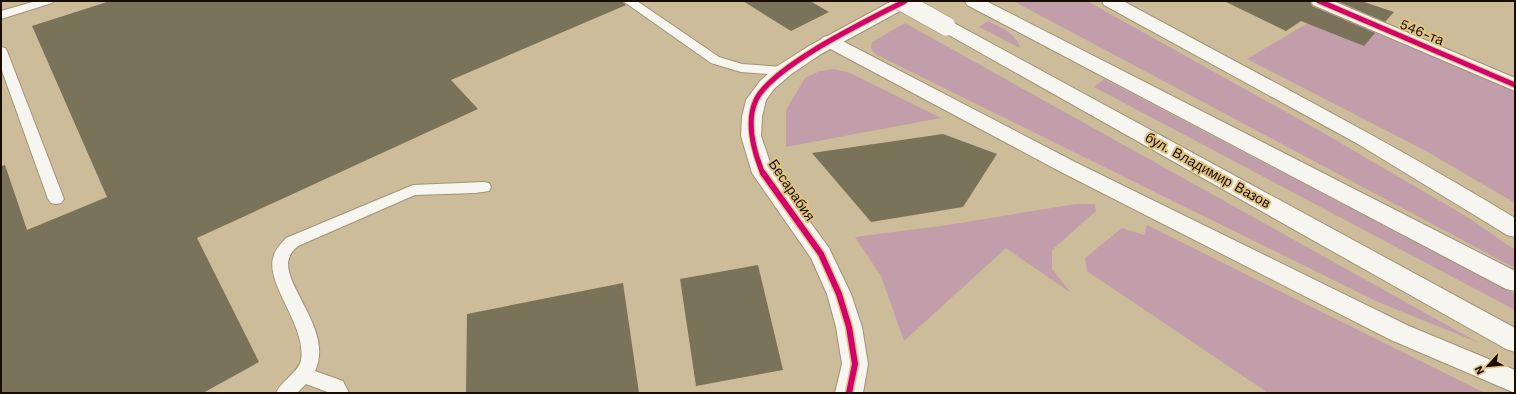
<svg xmlns="http://www.w3.org/2000/svg" width="1516" height="394" font-family="'Work Sans',sans-serif">
	<style>
		.green { fill: #c29eab }
		.building { fill: #7a7259 }
		.lines { fill: none; stroke-linecap: round; stroke-linejoin: round }
		.lane-casing { stroke: #a09377; stroke-width: 2 }
		.street-casing { stroke: #a09377; stroke-width: 2 }
		.primary-casing { stroke: #a09377; stroke-width: 2 }
		.lane { fill: #f7f5f0; fill-rule: evenodd }
		.street { fill: #f7f5f0; fill-rule: evenodd }
		.primary { fill: #f7f5f0; fill-rule: evenodd }
		.primary-bridge-casing { stroke: #a09377; stroke-width: 20; stroke-linecap: butt }
		.primary-bridge { stroke: #f7f5f0; stroke-width: 19 }
		.cycleway-far1-casing { stroke: #e1c484; stroke-width: 7 }
		.cycleway-casing { stroke: #e1c484; stroke-width: 9 }
		.cycleway-far1 { stroke: #d6006c; stroke-width: 5 }
		.cycleway { stroke: #d6006c; stroke-width: 6 }
		.labels { text-anchor: middle; stroke-width: 4; stroke-linejoin: round; paint-order: stroke }
		.street-label { font-size: 14px; fill: #180d00; stroke: #e1c484 }
	</style>
	<rect width="100%" height="100%" fill="#ccbc99"/>
	<g class="green">
		<path d="M 1013,1 L 1087,1 L 1320,131 L 1469,218 L 1515,250 L 1515,268 Z"/>
		<path d="M 1327,12 L 1515,91 L 1515,203 L 1426,151 L 1247,59 Z"/>
		<path d="M 988,21 C 1001,28 1016,32 1020,48 L 979,27 Z"/>
		<path d="M 905,23 L 1479,343 L 1378,302 L 877,55 L 871,49 L 872,42 Z"/>
		<path d="M 835,69 L 850,73 L 941,118 L 786,147 L 786,110 L 805,78 L 820,71 Z"/>
		<path d="M 1104,79 L 1515,294 L 1515,310 L 1094,87 Z"/>
		<path d="M 1076,204 L 1095,204 L 1096,211 L 1052,250 L 1052,269 L 1071,293 L 1006,248 L 904,341 L 881,276 L 855,237 L 948,225 Z"/>
		<path d="M 1147,225 L 1485,393 L 1268,393 L 1087,271 L 1085,258 L 1122,228 L 1144,235 Z"/>
	</g>
	<g class="building">
		<path d="M 110,1 L 622,1 L 626,5 L 451,80 L 478,109 L 197,238 L 259,362 L 203,393 L 1,393 L 1,166 L 5,165 L 27,230 L 107,197 L 32,26 Z"/>
		<path d="M 743,1 L 810,1 L 829,12 L 791,31 Z"/>
		<path d="M 1224,1 L 1310,1 L 1312,6 L 1375,33 L 1364,46 L 1301,21 L 1286,31 Z"/>
		<path d="M 1337,1 L 1361,1 L 1394,12 L 1385,22 Z"/>
		<path d="M 943,134 L 997,154 L 963,207 L 871,222 L 812,153 Z"/>
		<path d="M 758,265 L 783,370 L 696,386 L 680,279 Z"/>
		<path d="M 623,283 L 639,393 L 466,393 L 467,314 Z"/>
	</g>
	<g class="lines">
		<g class="lane-casing">
			<g id="lane">
				<path d="M 36,1 L 54,1 L 52,3 L 1,19 L 1,11 Z"/>
				<path d="M 623,1 L 637,1 L 719,57 L 742,64 L 783,67 L 787,68 L 789,71 L 787,74 L 783,75 L 741,72 L 711,63 Z"/>
				<path d="M 1,47 L 5,48 L 7,51 L 64,199 L 61,203 L 56,204 L 51,203 L 48,199 L 1,68 Z"/>
				<path d="M 484,182 L 489,183 L 491,187 L 489,191 L 475,193 L 415,195 L 298,246 C 295,249 291,252 290,256 C 277,281 335,329 315,371 L 343,381 L 349,393 L 330,393 L 306,384 L 297,393 L 276,393 C 281,381 299,372 301,360 C 307,325 263,282 274,255 C 276,248 282,243 286,238 L 413,185 Z"/>
			</g>
		</g>
		<g class="street-casing">
			<g id="street">
				<path d="M 892,1 L 913,1 L 911,5 L 821,54 L 790,75 L 774,89 L 766,100 L 762,117 L 761,136 L 773,171 L 829,248 L 851,294 L 862,327 L 868,364 L 863,393 L 835,393 L 842,364 L 836,327 L 827,294 L 811,258 L 752,173 L 741,136 L 742,117 L 746,100 L 749,96 L 760,81 L 776,67 L 809,46 Z"/>
				<path d="M 1311,1 L 1333,1 L 1515,78 L 1515,91 L 1313,5 Z"/>
			</g>
		</g>
		<g class="primary-casing">
			<g id="primary">
				<path d="M 965,1 L 986,1 L 1515,271 L 1515,291 L 1506,289 L 967,5 Z"/>
				<path d="M 1102,1 L 1123,1 C 1254,72 1387,140 1515,218 L 1515,237 L 1507,235 L 1358,144 L 1104,5 Z"/>
				<path d="M 946,21 L 952,22 L 1515,328 L 1515,352 L 1506,349 L 940,30 L 937,26 L 940,22 Z"/>
				<path d="M 829,36 L 835,37 L 1075,162 L 1409,326 L 1515,370 L 1515,393 L 1391,340 L 1061,172 L 823,45 L 820,41 L 823,37 Z"/>
			</g>
		</g>
		<use href="#lane" class="lane"/>
		<use href="#street" class="street"/>
		<use href="#primary" class="primary"/>
		<g class="primary-bridge-casing">
			<path id="primary-bridge" d="M 901,1 L 946,26"/>
		</g>
		<use href="#primary-bridge" class="primary-bridge"/>
		<g class="cycleway-far1-casing">
			<g id="cycleway-far1">
				<path d="M 1319,1 L 1515,85"/>
				<path d="M 763,174 C 754,152 745,123 756,100 C 773,65 869,20 905,1"/>
			</g>
		</g>
		<g class="cycleway-casing">
			<path id="cycleway" d="M 763,173 L 821,254 L 839,294 L 849,327 L 855,364 L 849,393"/>
		</g>
		<use href="#cycleway-far1" class="cycleway-far1"/>
		<use href="#cycleway" class="cycleway"/>
	</g>
	<g class="labels">
		<g class="street-label">
			<text transform="translate(1422 32) rotate(23)" y="5">546-та</text>
			<text transform="translate(1208 170) rotate(29)" y="5">бул. Владимир Вазов</text>
			<text transform="translate(792 190) rotate(56)" y="5">Бесарабия</text>
		</g>
	</g>
	<rect width="1516" height="394" fill="none" stroke="#180d00" stroke-width="4"/>
	<g transform="translate(1488 366) rotate(243)" stroke="#e1c484" stroke-width="3" paint-order="stroke">
	<path d="M0-3L7 15L0 10L-7 15Z" fill="#180d00"/>
	<text y="-6" font-size="11" font-weight="bold" text-anchor="middle" fill="#180d00">N</text>
	</g>
</svg>
